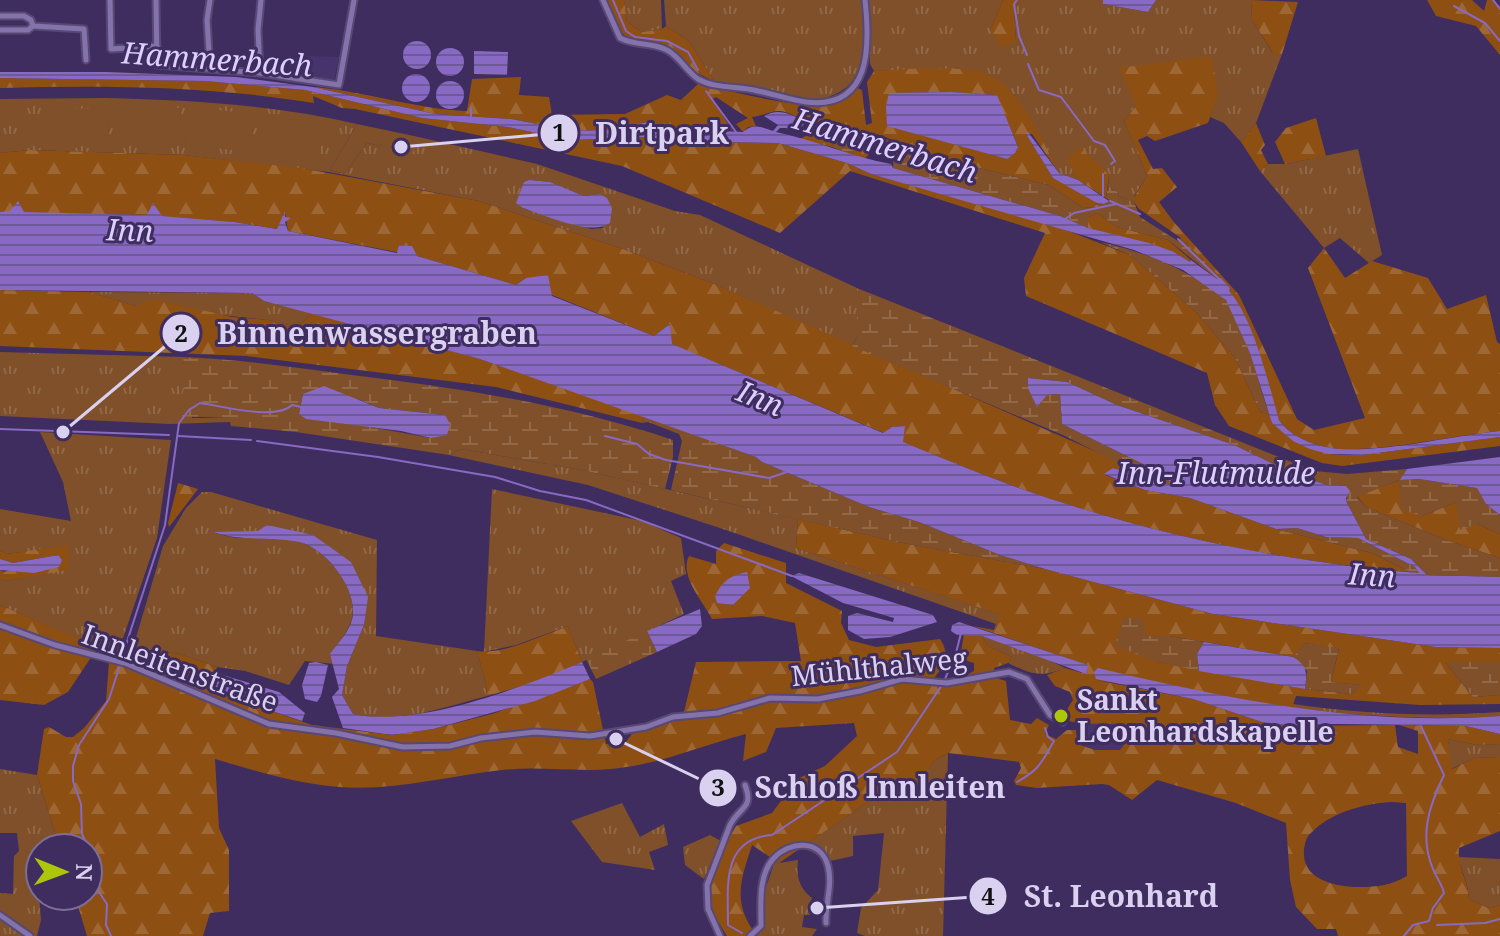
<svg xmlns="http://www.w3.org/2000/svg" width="1500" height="936" font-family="'Noto Serif',serif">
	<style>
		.built { fill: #48346d }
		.grass { fill: url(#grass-tufts); fill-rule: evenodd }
		.forest { fill: url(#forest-firs); fill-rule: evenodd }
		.wetland { fill: url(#wetland-marsh); fill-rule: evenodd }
		.pitch { fill: #7f5029 }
		.water { fill: url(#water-rules) }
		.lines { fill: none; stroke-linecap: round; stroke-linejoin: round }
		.stream { stroke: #8869c3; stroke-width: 2 }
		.minor-casing { stroke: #584873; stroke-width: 9 }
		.minor { stroke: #8472ab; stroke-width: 5 }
		.poi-dot { fill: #aec60a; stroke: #3f2d5f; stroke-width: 3 }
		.labels { text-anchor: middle; stroke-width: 6; stroke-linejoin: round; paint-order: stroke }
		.street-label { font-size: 28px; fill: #dad1f0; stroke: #3f2d5f }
		.poi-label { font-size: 28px; font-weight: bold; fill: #dad1f0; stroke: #3f2d5f; text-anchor: start }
		.water-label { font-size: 30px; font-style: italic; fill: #ddcfff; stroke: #3f2d5f }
		.leader { fill: none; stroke: #dad1f0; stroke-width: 3 }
		.callout-dot { fill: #dad1f0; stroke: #3f2d5f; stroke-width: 3 }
		.mark-label { font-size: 24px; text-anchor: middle; font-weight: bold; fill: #111 }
		.callout-label { font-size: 30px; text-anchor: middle; font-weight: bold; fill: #dad1f0; stroke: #3f2d5f; stroke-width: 6; stroke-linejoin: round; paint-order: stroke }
	</style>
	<defs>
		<pattern id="grass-tufts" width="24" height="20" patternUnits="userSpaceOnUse" patternTransform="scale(2)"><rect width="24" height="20" fill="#7f5029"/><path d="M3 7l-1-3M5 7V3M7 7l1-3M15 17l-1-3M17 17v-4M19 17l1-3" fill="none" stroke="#916848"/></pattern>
		<pattern id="forest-firs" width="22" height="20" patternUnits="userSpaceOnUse" patternTransform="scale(2)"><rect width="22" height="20" fill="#8e4f13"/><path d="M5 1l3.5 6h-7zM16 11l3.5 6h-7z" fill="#9d6736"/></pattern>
		<pattern id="wetland-marsh" width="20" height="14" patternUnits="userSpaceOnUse" patternTransform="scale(2)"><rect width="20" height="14" fill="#7f5029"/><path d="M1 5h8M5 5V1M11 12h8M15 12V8" fill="none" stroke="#916848"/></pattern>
		<pattern id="water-rules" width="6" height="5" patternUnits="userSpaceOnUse" patternTransform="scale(2)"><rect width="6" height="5" fill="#8869c3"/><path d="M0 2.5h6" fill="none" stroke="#6f5a98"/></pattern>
	</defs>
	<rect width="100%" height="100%" fill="#3f2d5f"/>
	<g class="built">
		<path d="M 309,56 L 339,57 L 334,80 L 307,76 Z"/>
		<path d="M 1098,722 L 1131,726 L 1130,737 L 1120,750 L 1095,750 L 1077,744 L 1078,724 Z"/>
	</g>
	<g class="grass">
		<path d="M 624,0 L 661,0 L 662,29 L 642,32 L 627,22 Z"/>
		<path d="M 664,0 L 862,0 C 864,46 873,88 817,100 L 714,81 L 689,41 L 666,26 Z"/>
		<path d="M 867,0 L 1003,0 L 991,28 L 1016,42 L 1014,9 L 1020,0 L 1103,0 L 1103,4 L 1148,12 L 1156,0 L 1251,0 L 1252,20 L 1272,52 L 1282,54 L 1256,123 L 1241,142 L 1224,123 L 1210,117 L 1218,94 L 1136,106 L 1124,121 L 1147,176 L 1134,196 L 1134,202 L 1118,196 L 1119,193 L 1108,186 L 1109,175 L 1068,160 L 1078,180 L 1059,173 L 1014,95 L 989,75 L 953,69 L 874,71 L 870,64 Z"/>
		<path d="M 106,98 C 191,100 274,105 357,124 L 330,170 L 345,174 L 367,143 L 412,151 L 414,136 L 537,164 L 675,211 L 700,215 L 857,288 L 857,337 L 852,346 L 717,285 L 623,249 L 479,201 L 329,172 L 183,155 L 30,150 L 0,153 L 0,99 ZM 530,180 L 550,182 L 584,196 L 600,194 L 603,228 L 591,229 L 523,208 Z"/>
		<path d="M 1358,149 L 1382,255 L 1369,263 L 1340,238 L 1324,248 L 1260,171 L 1268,164 L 1286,164 Z"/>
		<path d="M 89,292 L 252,293 L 264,301 L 313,313 L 297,327 L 269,320 L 136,306 Z"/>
		<path d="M 0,352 L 183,357 L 192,418 L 230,418 L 230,422 L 170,424 L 0,416 Z"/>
		<path d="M 40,432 L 171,440 L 157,538 L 117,656 L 0,605 L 0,579 L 5,581 L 68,569 L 68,546 L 6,554 L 0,550 L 0,509 L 71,521 L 63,482 Z"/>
		<path d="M 461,449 L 582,470 L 798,519 L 796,548 L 1000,614 L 996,624 L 723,529 L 588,485 L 449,455 Z"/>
		<path d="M 492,489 L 642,521 L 681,538 L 686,574 L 671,581 L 684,614 L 582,662 L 568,626 L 516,645 L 484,652 Z"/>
		<path d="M 202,492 L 211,492 L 377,540 L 376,636 L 477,651 L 486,684 L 487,696 C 442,708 399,724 353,714 L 342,695 L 347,666 L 364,625 L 367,597 L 313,535 L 258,531 L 217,533 C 243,544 276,532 303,543 C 330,553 361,593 351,622 C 347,633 337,644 331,654 L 335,664 L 305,661 L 289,685 L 245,671 L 217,667 L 180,654 L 165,652 L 130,658 L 163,546 L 186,508 Z"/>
		<path d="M 982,636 L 1037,654 L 1065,668 C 1041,678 1031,674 1008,663 L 1012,657 L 988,646 Z"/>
		<path d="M 1293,704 C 1362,714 1431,717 1500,712 L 1500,716 C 1430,721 1362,716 1292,708 Z"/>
		<path d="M 1448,739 L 1477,745 L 1500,744 L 1500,757 L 1474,758 L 1451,769 Z"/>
		<path d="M 948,753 L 943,936 L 865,936 L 857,933 L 861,908 L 878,890 L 884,833 L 853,836 L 853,856 L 830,861 L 802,847 L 875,797 L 922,778 L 935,760 Z"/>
		<path d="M 0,769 L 37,775 L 60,848 L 40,848 L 38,883 L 41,920 L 37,936 L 0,936 L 0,893 L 13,894 L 14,856 L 19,851 L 17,833 L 0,833 Z"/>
		<path d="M 622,803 L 640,837 L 664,824 L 668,845 L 649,852 L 655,870 L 602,862 L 571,821 Z"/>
		<path d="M 710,835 L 721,841 L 704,879 L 685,865 L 683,847 Z"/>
		<path d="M 1458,857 L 1500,859 L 1500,905 L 1488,908 L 1469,899 C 1468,883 1462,872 1458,857 Z"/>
		<path d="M 798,860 C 796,876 799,888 812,898 L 809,908 L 810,915 L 804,915 L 802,927 L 817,929 L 812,936 L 757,936 L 763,928 L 763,896 L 775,861 L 779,863 Z"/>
	</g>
	<g class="forest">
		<path d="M 605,0 L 624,0 L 627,22 L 642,32 L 662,29 L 666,26 L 689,41 L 714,81 L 697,73 L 670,48 L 629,39 L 620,31 Z"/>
		<path d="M 1003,0 L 1020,0 L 1014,9 L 1016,42 L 1000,47 L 991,28 Z"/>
		<path d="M 1251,0 L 1298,2 L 1282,54 L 1273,53 L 1252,20 Z"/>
		<path d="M 1427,0 L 1472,0 L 1484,11 L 1487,0 L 1494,0 L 1500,7 L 1500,55 L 1476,26 L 1436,16 Z"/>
		<path d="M 1212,56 L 1218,95 L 1208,123 L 1155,141 L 1147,136 L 1138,140 L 1153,169 L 1162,168 L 1177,187 L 1159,202 L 1173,221 L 1239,295 L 1297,419 L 1314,430 L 1365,418 L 1308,268 L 1324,248 L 1345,278 L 1372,261 L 1428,278 L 1447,309 L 1486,295 L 1497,342 L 1500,344 L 1500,431 C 1450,436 1388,451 1339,449 C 1317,447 1291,438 1279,420 L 1228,291 L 1230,288 L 1181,238 L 1139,209 L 1134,202 L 1134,197 L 1147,176 L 1124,121 L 1136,106 L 1119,68 Z"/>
		<path d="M 925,68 C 945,69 971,67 989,75 C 1021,89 1043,143 1059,173 L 1032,134 L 1026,134 L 1053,178 L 1092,198 L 1097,203 L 1094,207 L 1083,208 L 1049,185 L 943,159 L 877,134 L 869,138 L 869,154 L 864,160 L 853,156 L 853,129 L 834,138 L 832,147 L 800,139 L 811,133 L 810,123 C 798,118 784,108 772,112 C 764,114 761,116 752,117 L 756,126 L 748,127 L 743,132 L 736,124 L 748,118 L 716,97 L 712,99 L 732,130 L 660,128 L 653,121 L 607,130 L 574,131 L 511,119 L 435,114 L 313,87 C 365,91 414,109 467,111 L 472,79 L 521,77 L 519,95 L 549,97 L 552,115 L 625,114 L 667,95 L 681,100 L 698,84 C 726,90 806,111 830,104 C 841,101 848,96 857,88 L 862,90 L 866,125 L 872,123 L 867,82 L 874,71 ZM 951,92 L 996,95 L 1018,146 L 1007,159 L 887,125 L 890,93 Z"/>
		<path d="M 0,78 L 205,81 L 305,90 L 422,118 L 508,127 L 570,140 L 645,137 L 669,141 L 778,143 L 847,163 L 871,174 L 1053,225 L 1130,255 L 1196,312 L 1235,358 L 1260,412 L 1270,415 L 1272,423 L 1328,454 L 1341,455 L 1362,455 L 1500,437 L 1500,446 L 1342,466 L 1322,463 L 1229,426 L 1215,405 L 1207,373 L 1026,296 L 1024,278 L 1045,233 L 850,171 L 780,233 L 622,166 L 355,109 L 342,108 L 313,96 L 314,103 C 210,86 105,85 0,88 Z"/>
		<path d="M 1316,118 L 1326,156 L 1285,164 L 1275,142 L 1286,128 Z"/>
		<path d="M 1256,123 L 1265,145 L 1261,150 L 1268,164 L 1260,171 L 1241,142 Z"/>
		<path d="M 1080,147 L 1109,175 L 1106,198 L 1078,180 L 1067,160 Z"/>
		<path d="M 30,150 L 183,155 L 301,168 L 479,201 L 623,249 L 717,285 L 1181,489 L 1113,468 L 1105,475 L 1145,490 L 1190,498 L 1276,529 L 1372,553 L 1410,572 C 1276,561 1142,532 1016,487 C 978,473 940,457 902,442 L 904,426 L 892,427 L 884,433 L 671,344 L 670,324 L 654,336 L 552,295 L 526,278 L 516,285 L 417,256 L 288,231 L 285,213 L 278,229 L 234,222 L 147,215 L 0,212 L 0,153 Z"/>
		<path d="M 1098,213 L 1117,227 L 1168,240 L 1191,260 L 1190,262 L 1174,252 L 1088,228 L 1088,217 Z"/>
		<path d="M 0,290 L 89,292 L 136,306 L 153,299 L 232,317 L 269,320 L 297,327 L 313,313 L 480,359 L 644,416 L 642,423 L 496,387 L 246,356 L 0,346 Z"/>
		<path d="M 1400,480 L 1422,516 L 1456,502 L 1477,524 L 1500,534 L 1500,558 L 1449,541 L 1366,507 L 1357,496 Z"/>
		<path d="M 178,483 L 198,489 L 169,527 L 168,523 Z"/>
		<path d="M 798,519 L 897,542 L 1045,569 L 1213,614 L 1436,647 L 1500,648 L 1500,662 L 1445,662 L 1473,697 L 1500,695 L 1500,704 L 1420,705 L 1296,696 L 1292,708 L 1096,680 L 1193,699 L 1262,722 L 1289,726 L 1395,725 L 1398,747 L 1418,754 L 1418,731 L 1399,725 L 1466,726 L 1500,734 L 1500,744 L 1477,745 L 1448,739 L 1452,769 L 1474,758 L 1500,757 L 1500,831 L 1459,848 C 1457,868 1468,879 1469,899 L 1488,908 L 1500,905 L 1500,936 L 1338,936 L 1336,929 L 1317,929 L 1296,907 L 1290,880 L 1286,823 L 1236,803 L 1157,780 L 1132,800 L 1109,785 L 1102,784 L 1037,788 L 1016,785 L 1014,781 L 1021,768 L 1019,762 L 948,753 L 935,760 L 922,778 L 875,797 L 779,863 L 752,845 C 740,882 732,903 757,936 L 727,936 L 711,910 L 709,887 L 726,843 L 736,826 L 772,813 L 797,779 L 825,766 L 857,736 L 854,723 L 776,728 L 766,752 L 743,761 L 746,734 C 700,746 658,765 611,769 C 575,772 538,766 502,770 C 448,776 394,791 339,787 C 297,784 256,771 215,759 L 219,828 L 229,850 L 229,911 L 210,913 L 203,936 L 87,936 L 75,896 L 88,896 L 88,848 L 60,848 L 37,775 L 44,729 L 49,727 L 66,737 L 73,737 L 84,728 L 106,701 L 109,662 L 165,652 L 180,654 L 217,667 L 211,683 L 216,692 L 312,725 L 392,735 L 433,729 L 492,714 L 590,679 L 593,682 L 606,744 L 625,743 L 632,734 L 683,716 L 696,662 L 801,661 L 795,623 L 762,616 L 712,619 C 703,601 679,576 689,556 L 716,564 L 716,551 L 724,543 L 786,563 L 786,583 L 842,611 L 841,623 L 849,640 L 876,647 L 940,639 C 952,657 943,667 931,682 L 955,681 L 974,671 L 974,663 L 960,659 L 964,633 L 982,636 L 988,646 L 1012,657 L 1008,663 L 994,668 L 996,678 L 1006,681 L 1010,720 L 1031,724 L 1037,718 L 1049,725 L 1045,734 L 1056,739 L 1067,730 L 1076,730 L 1077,744 L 1095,750 L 1120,750 L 1130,737 L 1131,726 C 1110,721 1087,727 1066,720 L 1064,714 L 1073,700 L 1070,692 L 1055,686 L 1047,675 L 1065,668 L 1086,674 L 1087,665 L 973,626 L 994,630 L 999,614 L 796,548 ZM 1147,636 L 1170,636 L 1293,657 L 1305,643 L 1339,649 L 1331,682 L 1361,685 L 1352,694 L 1305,689 L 1158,662 ZM 1391,802 L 1406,803 L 1407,876 C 1392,885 1377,887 1359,887 C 1336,887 1301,880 1304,850 C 1305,843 1306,837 1311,833 C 1331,812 1363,804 1391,802 Z"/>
		<path d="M 69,545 L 68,570 L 5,581 L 0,579 L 0,570 L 4,572 L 58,555 L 13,563 L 0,559 L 0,550 L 6,554 Z"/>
		<path d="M 0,605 L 98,647 L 68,692 L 44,705 L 0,700 Z"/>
		<path d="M 568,626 L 582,662 L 536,682 L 487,696 L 486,684 L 477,651 C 503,655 543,635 568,626 Z"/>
	</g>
	<g class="wetland">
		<path d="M 833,120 L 853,129 L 853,156 L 832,147 L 834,138 L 828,131 Z"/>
		<path d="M 885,139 L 943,159 L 1049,185 L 1083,208 L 1094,207 L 1097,203 L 1104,204 L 1109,200 L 1106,198 L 1108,186 L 1119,193 L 1118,196 L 1134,202 L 1140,217 L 1178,241 L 1181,238 L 1221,278 L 1217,279 L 1168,240 L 1117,227 L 1098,213 L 1088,217 L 1088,228 L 1060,216 L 893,168 L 894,152 L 877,148 Z"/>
		<path d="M 1100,242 C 1139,251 1173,263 1207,286 C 1213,290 1222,295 1226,300 C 1249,329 1256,381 1270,415 L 1260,412 L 1235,358 L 1196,312 L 1130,255 Z"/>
		<path d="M 857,288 L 1314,471 L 1347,474 L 1407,469 L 1401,480 L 1419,479 L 1478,488 L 1486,504 L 1500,515 L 1500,534 L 1477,524 L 1460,530 L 1456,502 L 1422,516 L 1400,509 L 1399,480 L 1357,497 L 1366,507 L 1449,541 L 1500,558 L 1500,577 L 1427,575 L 1411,559 L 1366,539 L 1347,503 L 1346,486 L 1327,485 L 1294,474 L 1234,445 L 1117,405 L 1067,382 L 1029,378 L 1028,388 L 1047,395 L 1060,394 L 1062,424 L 1153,469 L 1181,489 L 1124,466 L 1065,436 L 852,346 L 857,337 Z"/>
		<path d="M 183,357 C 239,359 296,368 352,375 C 461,388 569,405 673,440 L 673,457 L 665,489 L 582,470 L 461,449 L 449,455 L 296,432 L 231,426 L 229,418 L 174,416 L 185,386 ZM 303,394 L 360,400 L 379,408 L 445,415 L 431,438 L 299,414 Z"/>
		<path d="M 644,416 L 756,457 L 762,462 L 869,507 L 919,522 L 1000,555 L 1045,569 L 897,542 L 671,490 L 682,441 L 679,434 L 648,422 L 642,423 Z"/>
		<path d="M 1297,528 L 1326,537 L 1358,538 L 1415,567 L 1420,574 L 1410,572 L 1372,553 L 1276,529 Z"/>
		<path d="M 1123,617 L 1142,618 L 1147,636 L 1170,636 L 1204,642 L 1197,654 L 1199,671 L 1158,662 L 1115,646 Z"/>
		<path d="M 647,631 L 657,652 L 596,679 L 586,659 Z"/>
		<path d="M 1305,643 L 1339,648 L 1331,682 L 1362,685 L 1352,694 L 1305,689 L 1307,671 L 1293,657 Z"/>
		<path d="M 1445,662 L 1500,662 L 1500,695 L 1473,697 Z"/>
	</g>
	<g class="pitch">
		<path d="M 115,103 L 181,108 L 178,145 L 112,140 Z"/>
		<path d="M 188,107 L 255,114 L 250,152 L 184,144 Z"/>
		<path d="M 44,108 L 109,109 L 108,138 L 44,137 Z"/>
		<path d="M 261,115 L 324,125 L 318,163 L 255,152 Z"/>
		<path d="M 357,124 L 414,136 L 413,152 L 367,143 L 345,174 L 330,170 Z"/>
	</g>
	<g class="water">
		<path d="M 1103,0 L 1156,0 L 1148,12 L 1103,4 Z"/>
		<circle cx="417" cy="55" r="14"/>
		<circle cx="450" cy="62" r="14"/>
		<path d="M 474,51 L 508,52 L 507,75 L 474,74 Z"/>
		<path d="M 0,72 L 106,72 L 236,77 L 313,87 L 435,114 L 511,119 L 574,131 L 607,130 L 653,121 L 660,128 L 743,132 C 753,123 761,127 773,131 L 778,125 L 764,116 C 779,107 791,115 806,121 C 800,133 790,127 780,128 L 776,132 C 816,140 852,157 891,164 L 893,168 L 1060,216 L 1088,228 L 1149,243 L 1174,252 L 1190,262 L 1191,260 L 1217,279 L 1221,278 L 1230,288 L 1229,291 C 1253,317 1269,385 1279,420 C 1291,438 1317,447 1339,449 C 1386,452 1452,436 1500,431 L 1500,437 L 1362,455 L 1328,454 L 1310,449 L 1293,441 L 1272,423 L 1250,353 L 1226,300 L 1183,270 L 1134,250 L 871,174 L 847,163 L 778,143 L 669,141 L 645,137 L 570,140 L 508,127 L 422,118 L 305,90 L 205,81 L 0,78 Z"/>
		<circle cx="416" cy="88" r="14"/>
		<circle cx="450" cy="95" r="14"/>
		<path d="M 951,92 L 997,95 L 1018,147 L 1015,153 L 1007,159 L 887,126 L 886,106 L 889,93 Z"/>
		<path d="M 1028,132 L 1059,173 L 1078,180 L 1109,201 L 1104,204 L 1097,203 L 1053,178 L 1026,134 Z"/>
		<path d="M 530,180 L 550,182 L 584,196 L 600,194 L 607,198 L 612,208 L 610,223 C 591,237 545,215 523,208 L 516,203 L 524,182 Z"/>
		<path d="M 18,201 L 24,212 L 147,215 L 153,203 L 162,216 L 234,222 L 277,229 L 285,211 L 285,217 L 291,218 L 285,222 L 288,231 L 397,253 L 399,245 L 412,246 L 417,256 L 516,285 L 526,278 L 548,275 L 552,296 L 654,336 L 670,324 L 672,344 L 883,433 L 892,427 L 905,426 L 903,442 C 940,457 978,473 1016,487 C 1145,533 1282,562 1419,573 L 1415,567 L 1358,538 L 1326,537 L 1297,528 L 1276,529 L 1190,498 L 1145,490 L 1104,474 L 1113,468 L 1178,487 L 1153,469 L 1062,424 L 1060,394 L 1047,395 L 1037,407 L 1028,388 L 1028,378 L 1067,382 L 1117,405 L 1234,445 L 1294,474 L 1327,485 L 1346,486 L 1350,491 L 1346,498 L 1347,503 L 1366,539 L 1411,559 L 1427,575 L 1500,577 L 1500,648 L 1436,647 L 1213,614 L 1045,569 L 1000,555 L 919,522 L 869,507 L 762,462 L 756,457 L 480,359 L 264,301 L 252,293 L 0,290 L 0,212 L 10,211 Z"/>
		<path d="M 324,386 L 379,408 L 445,415 L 450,424 L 447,435 L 431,438 L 401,431 L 306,419 L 299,414 L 303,394 Z"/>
		<path d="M 1500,457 L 1500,515 L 1486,504 L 1477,488 L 1419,479 L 1400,480 L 1407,469 Z"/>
		<path d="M 267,525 L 313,535 L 351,562 L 368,597 L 364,625 L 347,666 L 342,695 L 353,714 C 417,728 523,687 582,662 L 590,679 L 535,701 L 433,729 L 392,735 L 343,728 L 332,697 L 339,689 L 330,654 C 337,644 347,634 351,623 C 362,594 327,548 299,542 C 271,536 240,542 214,532 L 258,531 Z"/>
		<path d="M 58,555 L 62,560 L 59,567 L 34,573 L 0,570 L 0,559 L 13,563 Z"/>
		<path d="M 747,572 L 750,588 L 733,605 L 717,603 L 715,596 C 723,580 730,576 747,572 Z"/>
		<path d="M 799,573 L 933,615 L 937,622 L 890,637 L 864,639 L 848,630 L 848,616 L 857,613 L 893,622 L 894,618 L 843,603 L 791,576 Z"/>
		<path d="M 700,609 L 702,626 L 696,634 L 657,652 L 647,631 Z"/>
		<path d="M 959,622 L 1088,665 L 1086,674 L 982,636 L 957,635 L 951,631 L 952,625 Z"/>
		<path d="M 1204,642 L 1293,657 C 1308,666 1307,673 1305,689 L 1199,671 L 1197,654 Z"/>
		<path d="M 316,662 L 328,665 L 321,696 L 317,702 L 305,699 L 302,685 L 309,663 Z"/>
		<path d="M 1098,668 C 1232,700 1361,726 1500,716 L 1500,734 L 1466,726 L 1335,724 L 1289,726 L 1262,722 L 1193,699 L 1096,679 L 1094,672 Z"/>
		<path d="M 216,673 L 279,692 L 305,713 L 302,721 L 215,692 L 210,683 Z"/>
	</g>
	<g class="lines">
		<g class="stream">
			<path d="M 613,0 L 626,31 L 635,37 L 667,41 L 688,52 L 698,70"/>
			<path d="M 1017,0 L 1014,4 L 1019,36 L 1027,55"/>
			<path d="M 1493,0 L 1500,9"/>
			<path d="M 1454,6 L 1485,23 L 1500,41"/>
			<path d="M 1028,64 L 1039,90 L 1061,97 L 1094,141 L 1105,145 L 1115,161 L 1111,164"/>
			<path d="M 706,91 L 736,132"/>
			<path d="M 471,108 L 471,118"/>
			<path d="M 1103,196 L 1103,174"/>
			<path d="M 1110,201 L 1140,214"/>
			<path d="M 1065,219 L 1074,213 L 1116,204"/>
			<path d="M 1178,239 L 1219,279"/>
			<path d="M 0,429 L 169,435"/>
			<path d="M 178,436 L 251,440"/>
			<path d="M 605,436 L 637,444 L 649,454 L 666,460 L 769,478 L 787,472"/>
			<path d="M 257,441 L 378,457 L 495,477 L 540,491 L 586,500 L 792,576"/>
			<path d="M 122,657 L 165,525 L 179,423 L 189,410 L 200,403 C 222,406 276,421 292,405 L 301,407"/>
			<path d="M 945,679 L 956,653 L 961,633"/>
			<path d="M 1017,782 C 1040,769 1041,763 1054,741 L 1048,737 L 1045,728"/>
			<path d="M 1437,925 L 1485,923 L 1500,919"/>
			<path d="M 742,933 L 728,925 C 728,886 721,839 772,835 L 897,752 L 942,685"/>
			<path d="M 111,936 L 106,925 L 107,904 L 95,886 L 92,857 L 82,834 L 81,804 L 73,781 L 73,766 L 79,745 L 109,699 L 119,668"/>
			<path d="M 1404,936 L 1413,925 L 1429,921 L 1433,908 L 1444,893 C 1442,884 1436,877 1433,869 C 1419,836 1429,806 1444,775 L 1421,726"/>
		</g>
		<g class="minor-casing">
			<g id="minor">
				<path d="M 110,0 L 111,49 L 157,46"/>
				<path d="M 156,0 L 157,65 L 260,73 L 339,85 L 354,0"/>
				<path d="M 210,0 L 207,20 L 210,69"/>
				<path d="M 603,0 L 620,38 C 635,46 652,42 667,50 C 680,57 686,71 698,79 C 715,89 740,86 758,91 C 774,94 790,100 806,102 C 872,110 870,45 865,0"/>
				<path d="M 0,16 L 24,16 L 31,20 L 33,26 L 28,30 L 0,30"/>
				<path d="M 33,26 L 84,29 L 86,60"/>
				<path d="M 260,73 L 258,30 L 261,0"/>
				<path d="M 0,625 L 55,645 L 125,663 L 269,724 L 336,733 L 403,747 L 450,746 L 481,738 L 535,732 L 590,736 L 646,727 L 673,717 L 718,713 L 770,698 L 818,699 L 860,691 L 902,679 L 947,683 L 1009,672 L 1027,679 L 1050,715 L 1063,722"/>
				<path d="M 0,915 L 30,936"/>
				<path d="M 720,936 L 708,909 L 707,885 L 730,825 C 740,806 754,809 745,785"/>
				<path d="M 750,936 L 761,926 C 761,905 758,876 773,859 C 790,840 821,839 828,866 C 833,886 825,903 826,923"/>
			</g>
		</g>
		<use href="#minor" class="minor"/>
	</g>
	<circle class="poi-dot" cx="1061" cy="716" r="8"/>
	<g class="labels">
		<g class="street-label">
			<text transform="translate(879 667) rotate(-6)" y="10">Mühlthalweg</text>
			<text transform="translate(180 668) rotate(20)" y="10">Innleitenstraße</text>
		</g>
		<g class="poi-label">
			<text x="1077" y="710">Sankt<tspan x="1077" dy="32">Leonhardskapelle</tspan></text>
		</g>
		<g class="water-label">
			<text transform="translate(217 60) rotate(4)" y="10">Hammerbach</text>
			<text transform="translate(885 146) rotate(17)" y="10">Hammerbach</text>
			<text transform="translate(130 231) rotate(2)" y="10">Inn</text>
			<text transform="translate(760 399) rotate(22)" y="10">Inn</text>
			<text x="1216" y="484">Inn-Flutmulde</text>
			<text transform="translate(1372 576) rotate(4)" y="10">Inn</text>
		</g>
	</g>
	<path class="leader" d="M401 147L559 133M63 432L181 333M616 739L718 788M817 908L988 896"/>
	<g class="callout-dot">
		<circle cx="401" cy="147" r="8"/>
		<circle cx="63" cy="432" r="8"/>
		<circle cx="616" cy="739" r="8"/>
		<circle cx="817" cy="908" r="8"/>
		<circle cx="559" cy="133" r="20"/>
		<circle cx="181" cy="333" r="20"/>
		<circle cx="718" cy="788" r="20"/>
		<circle cx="988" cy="896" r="20"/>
	</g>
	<g class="mark-label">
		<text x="559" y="141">1</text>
		<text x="181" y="342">2</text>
		<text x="718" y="796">3</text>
		<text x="988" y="905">4</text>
	</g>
	<g class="callout-label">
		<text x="662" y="144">Dirtpark</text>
		<text x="377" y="344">Binnenwassergraben</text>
		<text x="880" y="798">Schloß Innleiten</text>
		<text x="1121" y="907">St. Leonhard</text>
	</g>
	<g transform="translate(64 872) rotate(91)"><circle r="38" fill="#3f2d5f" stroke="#7d6f99" stroke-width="2"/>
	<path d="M0-6L14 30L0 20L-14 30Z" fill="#aec60a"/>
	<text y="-12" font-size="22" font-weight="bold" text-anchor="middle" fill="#dad1f0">N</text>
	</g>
</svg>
